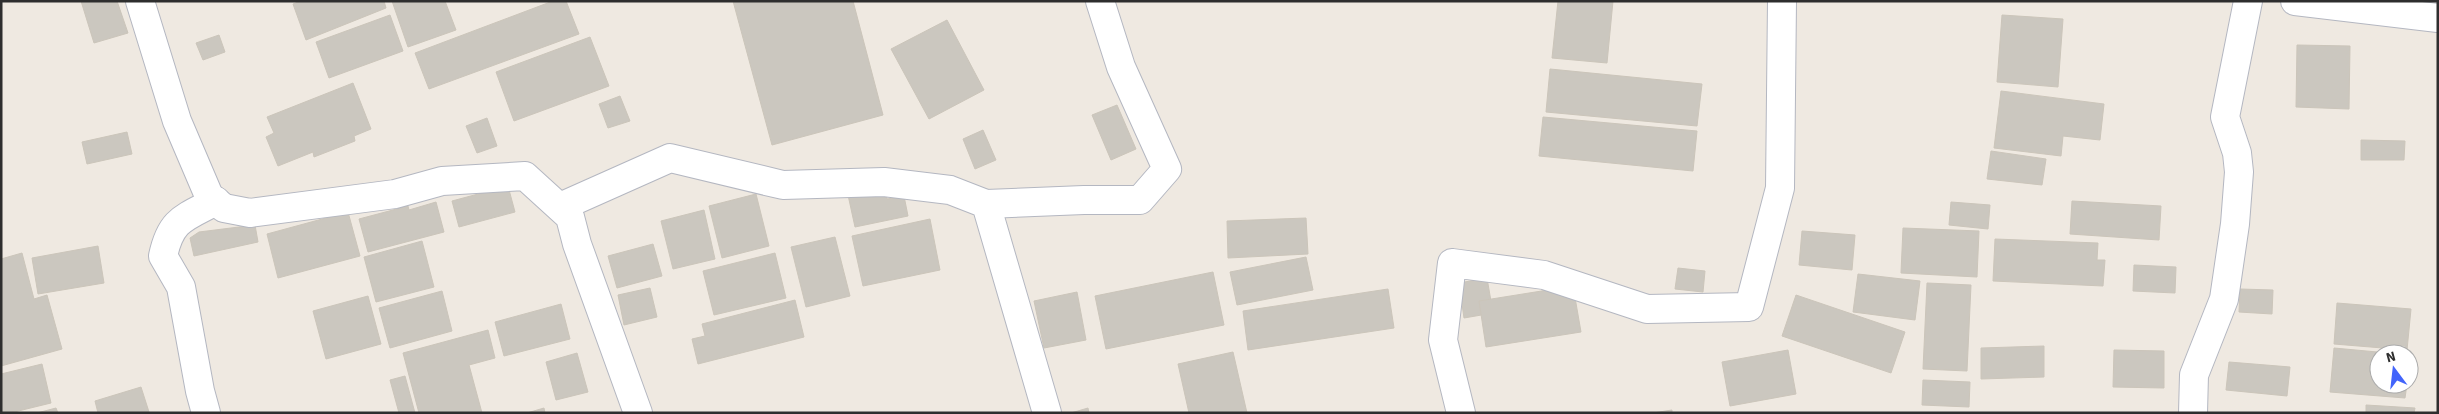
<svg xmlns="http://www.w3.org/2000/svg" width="2439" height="414" font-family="'Source Sans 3',sans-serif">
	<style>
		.building { fill: #cbc7bf; stroke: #cbc5ba }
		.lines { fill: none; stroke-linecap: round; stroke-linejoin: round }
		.street-casing { stroke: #b4b7c1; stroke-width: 30 }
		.street { stroke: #fff; stroke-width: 28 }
	</style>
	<rect width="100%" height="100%" fill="#efe9e1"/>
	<g class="building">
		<path d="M 81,1 L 117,1 L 128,33 L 94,43 Z"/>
		<path d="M 301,1 L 384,1 L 386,8 L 306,40 L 293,4 Z"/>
		<path d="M 392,1 L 445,1 L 456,30 L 408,47 Z"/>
		<path d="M 553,1 L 566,1 L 579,34 L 429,89 L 415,53 Z"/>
		<path d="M 733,1 L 853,1 L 883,115 L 772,145 Z"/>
		<path d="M 1558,1 L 1613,1 L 1607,63 L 1552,58 Z"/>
		<path d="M 390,15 L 403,51 L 329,78 L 316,42 Z"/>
		<path d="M 2002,15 L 2063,19 L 2058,87 L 1997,82 Z"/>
		<path d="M 947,20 L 984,90 L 929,119 L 891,49 Z"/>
		<path d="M 219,35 L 225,52 L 203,60 L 196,43 Z"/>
		<path d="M 590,37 L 609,86 L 514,121 L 496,72 Z"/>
		<path d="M 2297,45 L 2350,46 L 2349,109 L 2296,107 Z"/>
		<path d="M 1550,69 L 1702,84 L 1697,126 L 1546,112 Z"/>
		<path d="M 353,83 L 371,129 L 354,136 L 355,141 L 314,157 L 313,152 L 278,166 L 266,137 L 274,133 L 267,117 Z"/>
		<path d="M 2001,91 L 2104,104 L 2100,140 L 2063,136 L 2061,156 L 1994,148 Z"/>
		<path d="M 620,96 L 630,121 L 608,128 L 599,104 Z"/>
		<path d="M 1117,105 L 1136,149 L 1111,160 L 1092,115 Z"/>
		<path d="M 1543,117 L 1697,131 L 1693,171 L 1539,156 Z"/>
		<path d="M 487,118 L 497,146 L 477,153 L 466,126 Z"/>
		<path d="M 983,130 L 996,160 L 975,169 L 963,139 Z"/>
		<path d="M 127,132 L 132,154 L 87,164 L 82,142 Z"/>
		<path d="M 2361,140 L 2405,141 L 2404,160 L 2361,160 Z"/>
		<path d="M 1991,151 L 2046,159 L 2042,185 L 1987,179 Z"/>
		<path d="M 508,186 L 515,212 L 459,227 L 452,201 Z"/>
		<path d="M 885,187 L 887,199 L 904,196 L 908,216 L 855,227 L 848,195 Z"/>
		<path d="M 756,194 L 769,246 L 722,258 L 709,206 Z"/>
		<path d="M 2072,201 L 2161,206 L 2159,240 L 2070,234 Z"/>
		<path d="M 436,202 L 444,232 L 368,252 L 359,219 L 408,206 L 409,210 Z"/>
		<path d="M 1951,202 L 1990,205 L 1988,229 L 1949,225 Z"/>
		<path d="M 704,210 L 715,259 L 673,269 L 661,221 Z"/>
		<path d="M 348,212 L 360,256 L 278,278 L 267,234 Z"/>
		<path d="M 1306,218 L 1308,254 L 1228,258 L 1227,221 Z"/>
		<path d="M 930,219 L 940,270 L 863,286 L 852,236 Z"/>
		<path d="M 255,225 L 258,242 L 194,256 L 190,238 L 199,232 Z"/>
		<path d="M 1903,228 L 1979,231 L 1977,277 L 1901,273 Z"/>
		<path d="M 1802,231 L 1855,235 L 1852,270 L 1799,265 Z"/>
		<path d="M 835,237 L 850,296 L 806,307 L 791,247 Z"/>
		<path d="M 1995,239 L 2098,243 L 2097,260 L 2105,260 L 2103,286 L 1993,281 Z"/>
		<path d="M 422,241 L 434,287 L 376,302 L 364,257 Z"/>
		<path d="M 653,244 L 662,276 L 617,288 L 608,256 Z"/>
		<path d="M 98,246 L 104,283 L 38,294 L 32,258 Z"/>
		<path d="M 22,253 L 34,299 L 47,295 L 62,349 L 1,366 L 1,259 Z"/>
		<path d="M 775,253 L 786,298 L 714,315 L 703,271 Z"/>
		<path d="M 1306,257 L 1313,290 L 1237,305 L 1230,272 Z"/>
		<path d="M 2134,265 L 2176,267 L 2175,293 L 2133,291 Z"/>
		<path d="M 1678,268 L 1705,271 L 1703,292 L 1675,289 Z"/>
		<path d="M 1213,272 L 1224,325 L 1106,349 L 1095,296 Z"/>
		<path d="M 1858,274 L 1920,281 L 1915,320 L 1853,312 Z"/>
		<path d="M 1487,278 L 1493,313 L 1464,318 L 1459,283 Z"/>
		<path d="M 1927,283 L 1971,285 L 1967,371 L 1923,369 Z"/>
		<path d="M 1573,286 L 1581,332 L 1486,347 L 1479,301 Z"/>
		<path d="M 650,288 L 657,317 L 624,325 L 618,295 Z"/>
		<path d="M 1388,289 L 1394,328 L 1248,350 L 1243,311 Z"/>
		<path d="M 2240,289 L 2273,290 L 2272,314 L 2239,312 Z"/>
		<path d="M 442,291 L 452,331 L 390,348 L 379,308 Z"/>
		<path d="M 1077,292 L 1086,340 L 1044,348 L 1034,301 Z"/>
		<path d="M 1796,295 L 1905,332 L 1891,373 L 1782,336 Z"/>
		<path d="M 368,296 L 381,344 L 326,359 L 313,311 Z"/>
		<path d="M 795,300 L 804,337 L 698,364 L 692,339 L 705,336 L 702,324 Z"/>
		<path d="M 2337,303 L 2411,309 L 2407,350 L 2334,344 Z"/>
		<path d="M 561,304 L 570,339 L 504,356 L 495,322 Z"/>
		<path d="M 488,330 L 495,358 L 469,365 L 482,413 L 419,413 L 403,353 Z"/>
		<path d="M 2044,346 L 2044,377 L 1981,379 L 1981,348 Z"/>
		<path d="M 2334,348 L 2399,354 L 2379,354 L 2379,384 L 2407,384 L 2405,398 L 2330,392 Z"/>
		<path d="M 1788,350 L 1796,394 L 1730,406 L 1722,362 Z"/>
		<path d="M 2114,350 L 2164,351 L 2164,388 L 2113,387 Z"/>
		<path d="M 1233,352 L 1247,413 L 1189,413 L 1178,364 Z"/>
		<path d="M 577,353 L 588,392 L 556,400 L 546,362 Z"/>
		<path d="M 2229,362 L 2290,367 L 2287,396 L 2226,390 Z"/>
		<path d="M 42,364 L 51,403 L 10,413 L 1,413 L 1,374 Z"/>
		<path d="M 405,376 L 415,413 L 399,413 L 390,380 Z"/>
		<path d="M 1923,380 L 1970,382 L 1969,407 L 1922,405 Z"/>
		<path d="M 141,387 L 149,412 L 98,413 L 95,401 Z"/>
		<path d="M 2366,405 L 2415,408 L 2414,413 L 2366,413 Z"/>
		<path d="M 56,408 L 58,413 L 37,413 Z"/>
		<path d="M 544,408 L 545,413 L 527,413 Z"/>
		<path d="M 1088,408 L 1089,413 L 1071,413 Z"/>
		<path d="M 1672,410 L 1672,413 L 1653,413 Z"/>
	</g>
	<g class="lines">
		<g class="street-casing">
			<g id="street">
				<path d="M 140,1 L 177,121 L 209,196 L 224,208 L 250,213 L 395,194 L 442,181 L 525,176 L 570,217 L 577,244 L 638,413"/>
				<path d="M 2295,1 L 2438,18"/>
				<path d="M 986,204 L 1084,200 L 1140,200 L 1167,169 L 1121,67 L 1100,1"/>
				<path d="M 560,207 L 670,158 L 783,185 L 884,182 L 950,190 L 986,204 L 1047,413"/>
				<path d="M 206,413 L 200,391 L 181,287 L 163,256 C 171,219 184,218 216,201"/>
				<path d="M 1461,413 L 1443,340 L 1452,263 L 1544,275 L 1647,309 L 1749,307 L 1780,188 L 1782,1"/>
				<path d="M 2193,413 L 2194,375 L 2224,299 L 2235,224 L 2239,172 L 2237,153 L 2225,117 L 2248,1"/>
			</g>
		</g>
		<use href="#street" class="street"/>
	</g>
	<rect width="2439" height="414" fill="none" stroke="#2e2e2e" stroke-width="5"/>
	<g transform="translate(2394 369) rotate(345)"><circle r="24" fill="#ffffff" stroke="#ababab"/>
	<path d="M0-4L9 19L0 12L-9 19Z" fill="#4264fb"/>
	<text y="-8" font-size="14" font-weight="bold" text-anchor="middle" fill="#2e2e2e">N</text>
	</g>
</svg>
